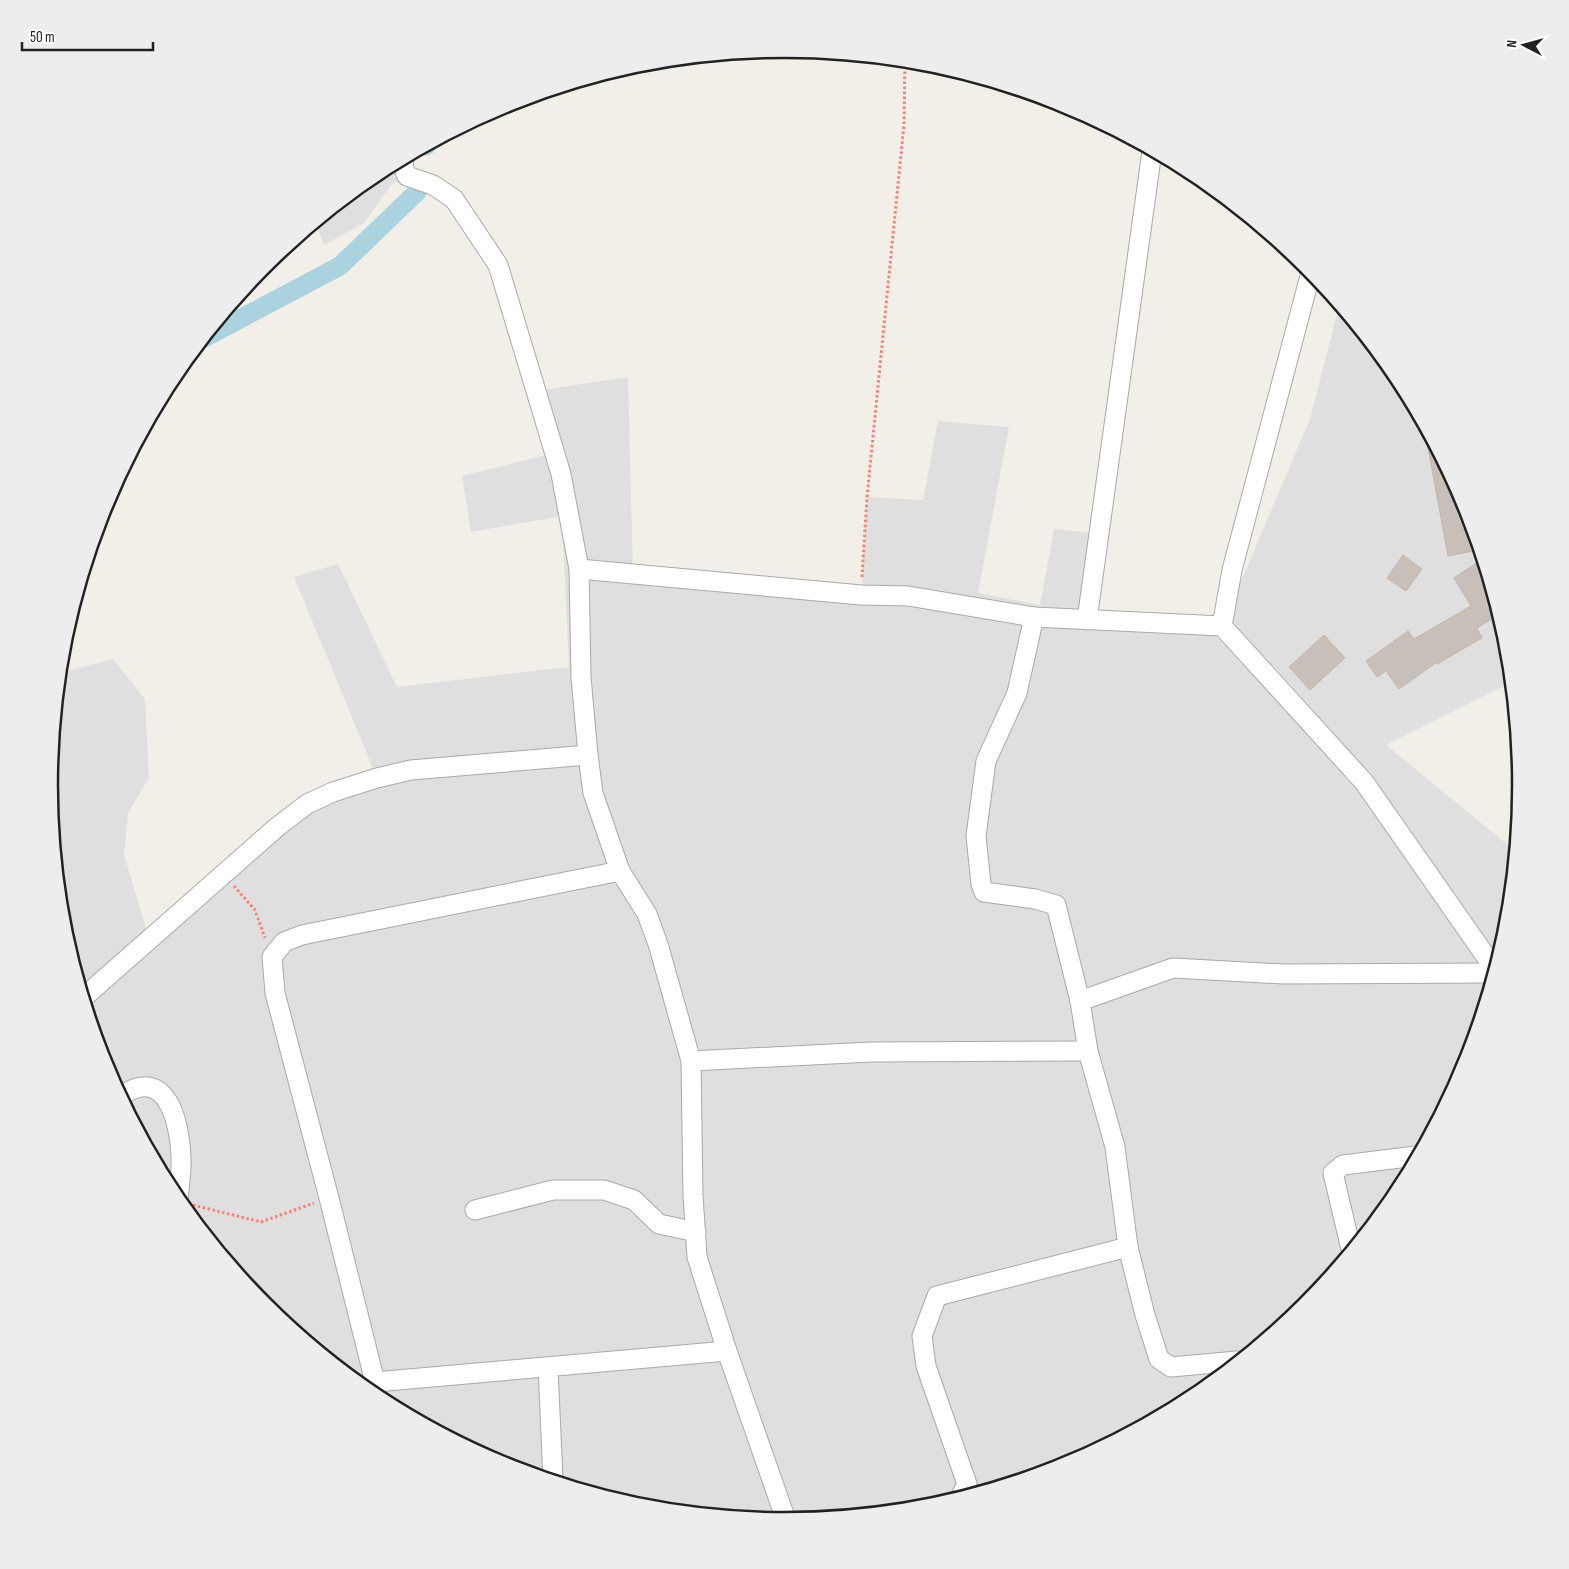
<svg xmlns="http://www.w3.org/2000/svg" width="1569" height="1569" font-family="'Sofia Sans Condensed',sans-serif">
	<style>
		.residential { fill: #e0dfdf }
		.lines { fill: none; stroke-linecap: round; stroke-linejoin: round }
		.canal { stroke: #aad3df; stroke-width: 19 }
		.building { fill: #c7bfb8; stroke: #c4b6ab }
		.minor-casing { stroke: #a9a9a9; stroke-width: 21 }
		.path { stroke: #fa8072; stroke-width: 3; stroke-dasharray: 2.5 2.5; stroke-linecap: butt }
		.minor { stroke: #fff; stroke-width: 19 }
		.rim { fill: none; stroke: #222; stroke-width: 2.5 }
	</style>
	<rect width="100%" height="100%" fill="#f2efe9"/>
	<g class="residential">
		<path d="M 403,158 L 407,176 L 391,185 L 364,223 L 324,245 L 315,222 L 376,173 Z"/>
		<path d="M 1339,306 L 1396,376 L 1464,503 L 1506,641 L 1510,683 L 1386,745 L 1514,850 L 1506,928 L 1464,1066 L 1396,1193 L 1305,1305 L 1193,1396 L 1066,1464 L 928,1506 L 784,1520 L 641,1506 L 503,1464 L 376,1396 L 264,1305 L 173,1193 L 105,1066 L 63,928 L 49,784 L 60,673 L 113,659 L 145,699 L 149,778 L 128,813 L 124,855 L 149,938 L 277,827 L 377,778 L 294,577 L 338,564 L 397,687 L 569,667 L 562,516 L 471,532 L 462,476 L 555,453 L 536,391 L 628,377 L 633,573 L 861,595 L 867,497 L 923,500 L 938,421 L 1009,427 L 978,593 L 1040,605 L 1054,529 L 1093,533 L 1087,620 L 1222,626 L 1310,419 Z"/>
	</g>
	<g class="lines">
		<g class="canal">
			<path d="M 426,146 L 427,145"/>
			<path d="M 204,338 L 340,266 L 417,192"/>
		</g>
	</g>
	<g class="building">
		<path d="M 1429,436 L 1464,503 L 1478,550 L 1448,556 L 1426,437 Z"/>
		<path d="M 1403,555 L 1422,569 L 1406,591 L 1387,578 Z"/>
		<path d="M 1481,560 L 1498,615 L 1477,628 L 1482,638 L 1437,664 L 1437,662 L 1399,689 L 1386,671 L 1377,677 L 1366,661 L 1408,631 L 1414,639 L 1471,606 L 1454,578 Z"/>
		<path d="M 1324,635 L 1345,658 L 1310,690 L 1289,667 Z"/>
	</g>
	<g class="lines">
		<g class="minor-casing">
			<g id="minor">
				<path d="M 403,158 L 404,169 L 407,176 L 433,185 L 454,199 L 498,265 L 561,474 L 579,569 L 581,677 L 588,755 L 593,793 L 620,871 L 647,914 L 658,944 L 691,1061 L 693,1195 L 697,1257 L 727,1351 L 786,1520"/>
				<path d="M 579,569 L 861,595 L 908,596 L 1034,617 L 1222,626 L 1364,782 L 1494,968"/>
				<path d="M 1034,617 L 1017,693 L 986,761 L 976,836 L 981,884 L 984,892 L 1035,899 L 1056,905 L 1080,1001 L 1088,1051 L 1115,1147 L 1128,1247 L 1145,1315 L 1159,1359 L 1171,1367 L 1237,1361"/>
				<path d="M 1087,620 L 1152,151"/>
				<path d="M 1222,626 L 1232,570 L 1311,272"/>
				<path d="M 84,997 L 277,827 L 307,804 L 333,792 L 377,778 L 411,770 L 588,755"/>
				<path d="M 1080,1001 L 1173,968 L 1283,974 L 1493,973"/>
				<path d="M 691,1061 L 871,1052 L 1088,1051"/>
				<path d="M 121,1096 C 166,1064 180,1122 181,1157 C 182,1171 179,1186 178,1200"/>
				<path d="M 475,1210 L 553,1190 L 604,1190 L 634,1200 L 659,1224 L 696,1232"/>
				<path d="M 1351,1249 L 1333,1173 L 1343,1165 L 1416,1156"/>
				<path d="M 548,1367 L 553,1480"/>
				<path d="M 375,1382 L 727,1351"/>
				<path d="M 375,1396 L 375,1382 L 329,1198 L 275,993 L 272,957 L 284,942 L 302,935 L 620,871"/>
				<path d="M 961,1496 L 967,1484 L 926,1366 L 922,1336 L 937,1296 L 1128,1247"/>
			</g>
		</g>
		<g class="path">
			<path d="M 862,577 L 867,497 L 904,124 L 905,61"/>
			<path d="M 234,886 L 255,910 L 265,938"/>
			<path d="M 193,1205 L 261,1222 L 314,1203"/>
		</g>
		<use href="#minor" class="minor"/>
	</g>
	<path d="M0 0H1569V1569H0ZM58 785a727 727 0 1 1 1454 0a727 727 0 1 1-1454 0Z" fill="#ededed" fill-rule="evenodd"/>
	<path class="rim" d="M58 785a727 727 0 1 1 1454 0a727 727 0 1 1-1454 0Z"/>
	<g transform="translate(1524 45) rotate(276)" stroke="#ffffff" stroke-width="4" paint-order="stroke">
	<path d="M0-4L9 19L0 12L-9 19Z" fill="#222222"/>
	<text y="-8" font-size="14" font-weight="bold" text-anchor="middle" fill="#222222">N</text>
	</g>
	<path d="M22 42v8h131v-8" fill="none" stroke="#222222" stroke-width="2.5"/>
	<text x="30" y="42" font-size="15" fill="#222222" stroke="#ffffff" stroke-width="4" paint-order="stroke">50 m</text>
</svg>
